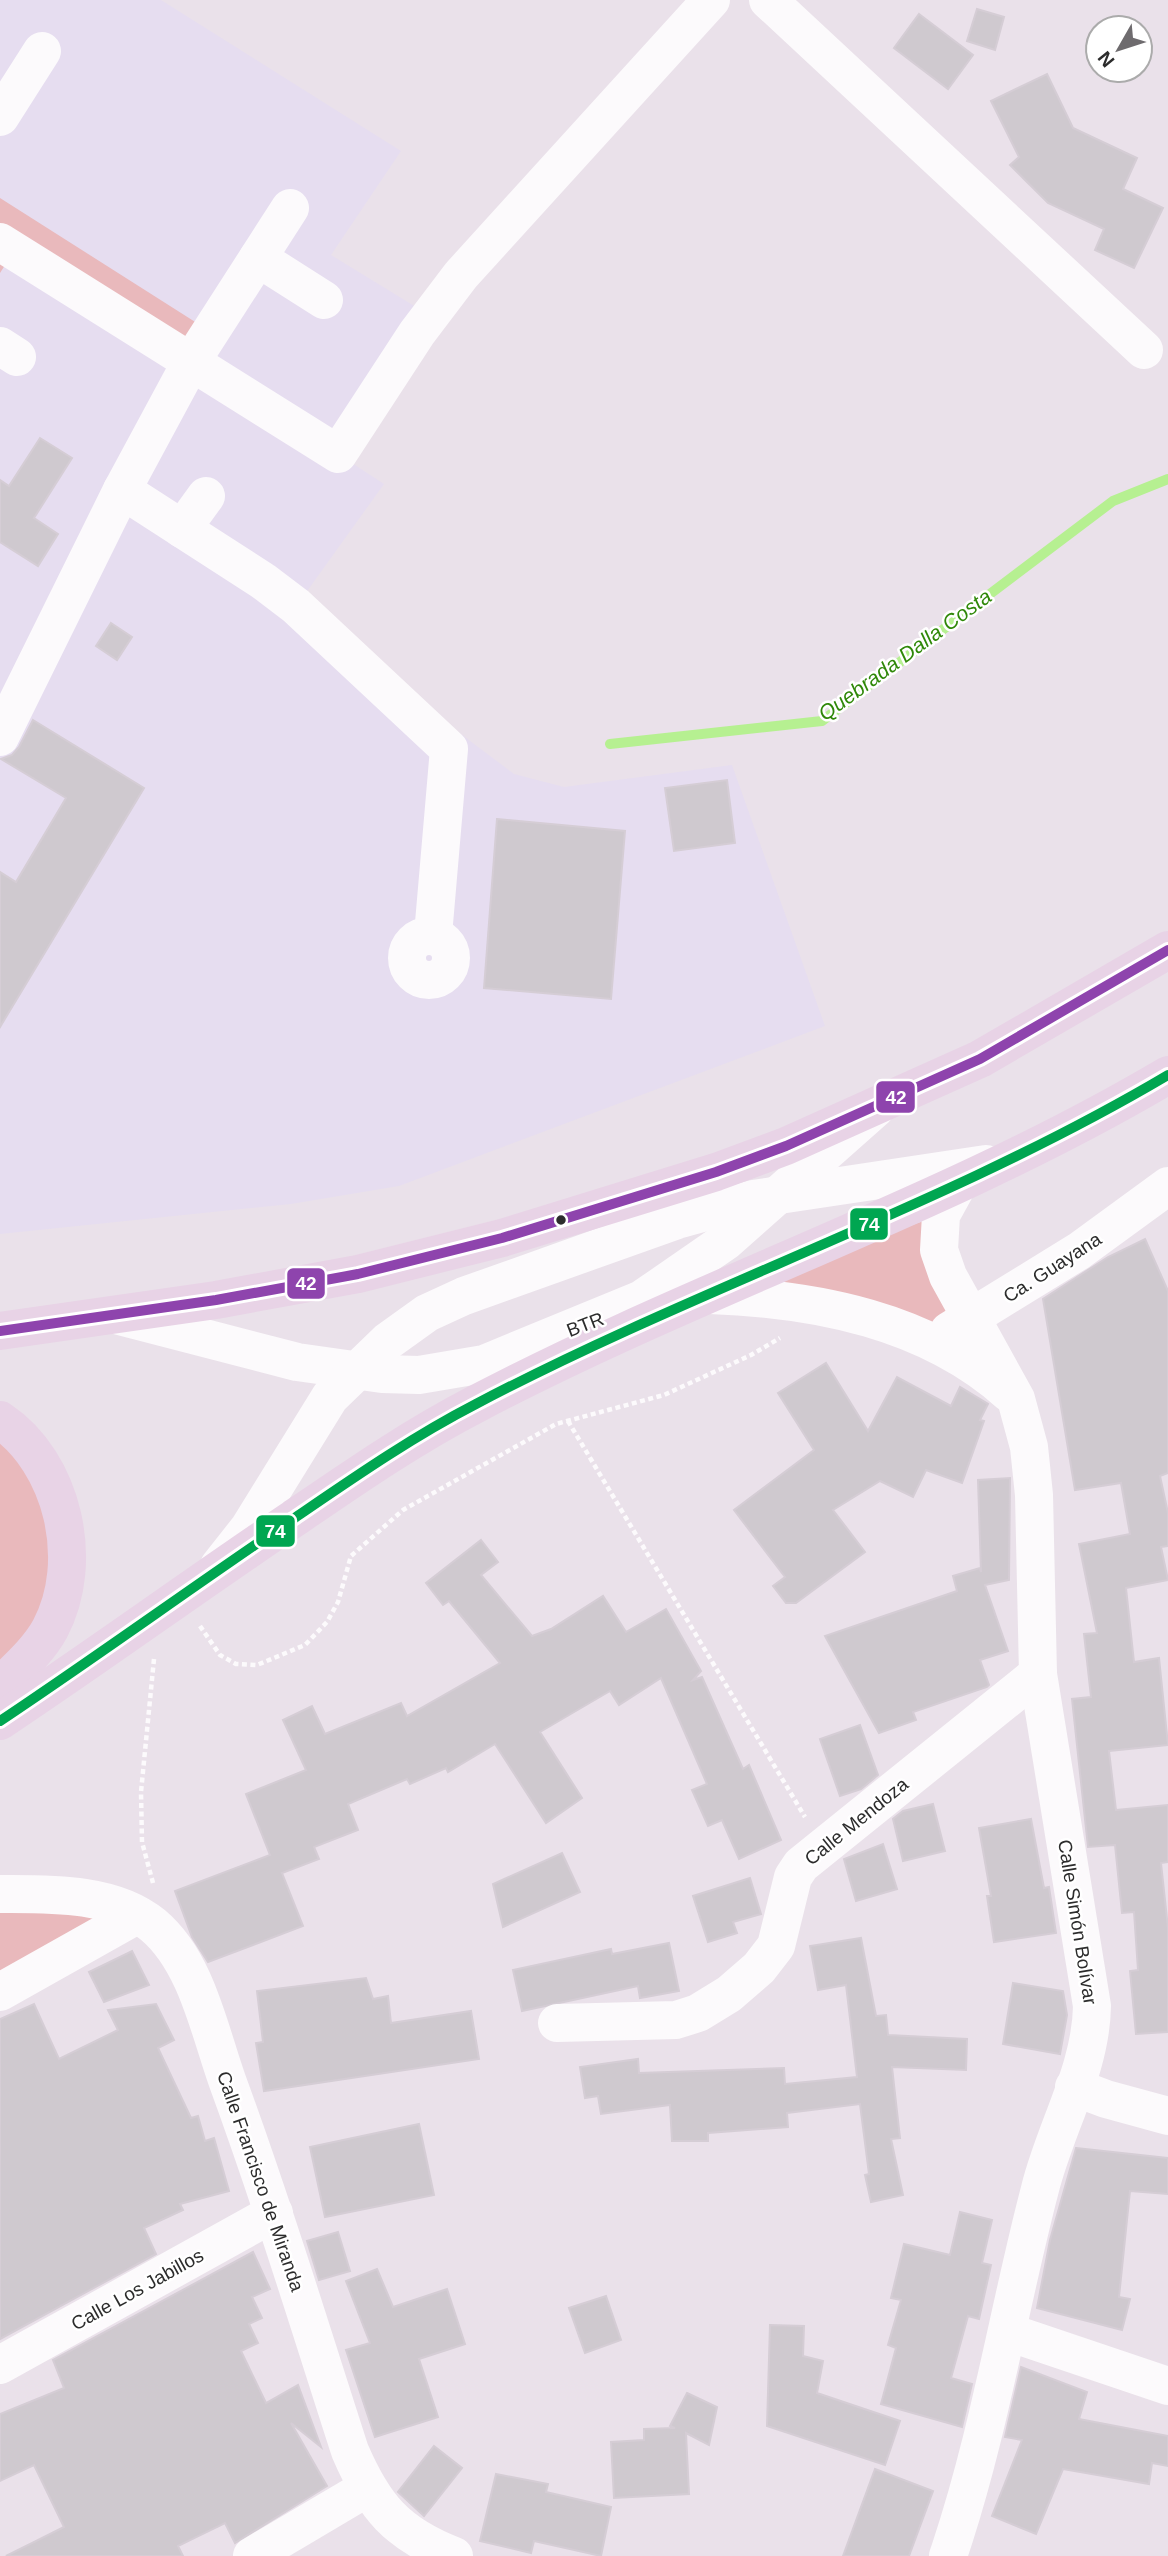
<svg xmlns="http://www.w3.org/2000/svg" width="1168" height="2556" font-family="Helvetica,sans-serif">
	<style>
		.medical { fill: #e6ddf0 }
		.green { fill: #e9b9bc }
		.lines { fill: none; stroke-linecap: round; stroke-linejoin: round }
		.stream { stroke: #b6f091; stroke-width: 10 }
		.building { fill: #cfc9cf; stroke: #d5cdd5; stroke-width: 2 }
		.path { stroke: #fcfafc; stroke-width: 4.5; stroke-dasharray: 5 3.5; stroke-linecap: butt }
		.minor { stroke: #fcfafc; stroke-width: 38 }
		.major { stroke: #e8d3e6; stroke-width: 38 }
		.bus-1-casing { stroke: #fff; stroke-width: 16 }
		.bus-2-casing { stroke: #fff; stroke-width: 16 }
		.bus-1 { stroke: #8e44ad; stroke-width: 10 }
		.bus-2 { stroke: #00a651; stroke-width: 10 }
		.bus-dot { fill: #2c2c2c; stroke: #fff; stroke-width: 2.5 }
		.labels { text-anchor: middle; stroke-width: 5; stroke-linejoin: round; paint-order: stroke }
		.street-label { font-size: 19px; fill: #2c2c2c; stroke: #fff }
		.water-label { font-size: 21px; font-style: italic; fill: #2f8808; stroke: #fff }
		.line-badge { stroke: #fff; stroke-width: 2.5 }
		.badge-label { font-size: 19px; text-anchor: middle; font-weight: bold; fill: #fff }
	</style>
	<rect width="100%" height="100%" fill="#eae1ea"/>
	<path class="medical" d="M 0,0 L 161,0 L 401,151 L 331,255 L 429,315 L 338,454 L 384,484 L 305,594 L 405,692 L 514,774 L 564,787 L 732,765 L 825,1026 L 399,1186 L 291,1204 L 0,1234 Z"/>
	<g class="green">
		<path d="M 0,198 L 211,332 L 191,362 L 14,251 L 0,273 Z"/>
		<path d="M 941,1215 L 993,1354 L 935,1350 L 710,1295 Z"/>
		<path d="M 0,1420 L 25,1441 L 65,1572 L 0,1686 Z"/>
		<path d="M 0,1894 L 128,1910 L 0,1992 Z"/>
	</g>
	<g class="lines">
		<path class="stream" d="M 610,744 L 822,721 L 1113,501 L 1168,479"/>
	</g>
	<g class="building">
		<path d="M 977,9 L 1004,17 L 995,50 L 967,41 Z"/>
		<path d="M 919,14 L 973,55 L 948,89 L 894,48 Z"/>
		<path d="M 1047,74 L 1073,128 L 1137,158 L 1123,189 L 1163,208 L 1134,268 L 1095,250 L 1104,229 L 1048,203 L 1010,165 L 1019,157 L 991,101 Z"/>
		<path d="M 40,438 L 72,458 L 34,518 L 58,534 L 38,566 L 0,542 L 0,480 L 9,486 Z"/>
		<path d="M 111,623 L 132,637 L 117,660 L 96,646 Z"/>
		<path d="M 33,720 L 144,788 L 0,1027 L 0,872 L 16,882 L 66,798 L 1,759 L 12,755 L 19,747 Z"/>
		<path d="M 727,780 L 735,843 L 674,851 L 665,788 Z"/>
		<path d="M 497,819 L 625,831 L 611,999 L 484,988 Z"/>
		<path d="M 1145,1239 L 1168,1291 L 1168,1473 L 1160,1476 L 1168,1513 L 1168,1546 L 1161,1547 L 1168,1580 L 1126,1588 L 1134,1662 L 1159,1658 L 1168,1745 L 1109,1751 L 1116,1810 L 1168,1805 L 1168,1862 L 1161,1863 L 1168,1928 L 1168,2032 L 1136,2034 L 1130,1971 L 1138,1970 L 1134,1912 L 1122,1913 L 1115,1845 L 1088,1847 L 1072,1699 L 1091,1697 L 1084,1634 L 1097,1633 L 1079,1544 L 1130,1534 L 1121,1483 L 1075,1490 L 1043,1299 L 1108,1257 Z"/>
		<path d="M 826,1363 L 868,1431 L 897,1377 L 951,1406 L 960,1387 L 988,1404 L 980,1420 L 984,1421 L 962,1483 L 926,1470 L 913,1497 L 880,1481 L 833,1510 L 865,1552 L 796,1603 L 786,1603 L 773,1586 L 785,1577 L 734,1510 L 814,1450 L 778,1393 Z"/>
		<path d="M 1010,1478 L 1009,1580 L 985,1585 L 1008,1651 L 980,1660 L 989,1685 L 987,1687 L 913,1712 L 916,1720 L 879,1733 L 825,1636 L 957,1591 L 953,1576 L 980,1568 L 981,1572 L 978,1480 Z"/>
		<path d="M 481,1540 L 498,1562 L 481,1575 L 532,1636 L 551,1629 L 603,1596 L 626,1632 L 666,1609 L 701,1671 L 693,1680 L 702,1677 L 743,1769 L 749,1765 L 781,1840 L 739,1859 L 722,1820 L 708,1826 L 692,1790 L 707,1784 L 661,1678 L 619,1705 L 610,1691 L 540,1732 L 582,1798 L 546,1823 L 495,1744 L 448,1772 L 446,1768 L 410,1784 L 407,1779 L 348,1804 L 358,1830 L 314,1847 L 319,1859 L 282,1873 L 303,1926 L 208,1962 L 192,1937 L 175,1891 L 270,1855 L 246,1794 L 306,1770 L 283,1720 L 312,1706 L 325,1734 L 401,1703 L 407,1716 L 500,1663 L 449,1601 L 443,1605 L 426,1583 Z"/>
		<path d="M 860,1725 L 878,1775 L 861,1789 L 840,1796 L 820,1739 Z"/>
		<path d="M 933,1804 L 945,1851 L 903,1861 L 893,1819 L 903,1811 Z"/>
		<path d="M 1031,1819 L 1044,1888 L 1049,1887 L 1056,1933 L 994,1942 L 987,1896 L 991,1896 L 979,1828 Z"/>
		<path d="M 883,1844 L 897,1889 L 856,1901 L 844,1859 Z"/>
		<path d="M 562,1853 L 580,1892 L 503,1927 L 493,1884 Z"/>
		<path d="M 750,1878 L 761,1914 L 733,1922 L 737,1933 L 708,1942 L 693,1896 Z"/>
		<path d="M 861,1938 L 876,2016 L 886,2015 L 888,2035 L 967,2039 L 966,2070 L 892,2067 L 900,2138 L 891,2139 L 903,2195 L 871,2202 L 865,2175 L 869,2174 L 860,2104 L 787,2113 L 788,2127 L 708,2133 L 708,2141 L 672,2141 L 670,2105 L 601,2114 L 598,2096 L 585,2098 L 580,2067 L 638,2059 L 639,2073 L 784,2068 L 785,2084 L 857,2077 L 846,1985 L 818,1990 L 810,1946 Z"/>
		<path d="M 669,1943 L 679,1991 L 640,1998 L 638,1986 L 522,2011 L 513,1970 L 611,1949 L 612,1954 Z"/>
		<path d="M 132,1951 L 149,1985 L 104,2002 L 89,1972 Z"/>
		<path d="M 366,1978 L 373,1999 L 388,1996 L 391,2023 L 471,2011 L 479,2059 L 264,2091 L 256,2043 L 263,2042 L 257,1991 Z"/>
		<path d="M 1013,1983 L 1063,1991 L 1067,2015 L 1060,2054 L 1003,2044 Z"/>
		<path d="M 34,2004 L 59,2059 L 118,2030 L 108,2010 L 156,2004 L 174,2040 L 158,2048 L 191,2118 L 198,2116 L 205,2141 L 214,2138 L 229,2191 L 180,2204 L 183,2210 L 144,2228 L 156,2254 L 0,2339 L 0,2019 Z"/>
		<path d="M 419,2124 L 434,2195 L 325,2217 L 310,2147 Z"/>
		<path d="M 1076,2148 L 1168,2158 L 1168,2194 L 1130,2191 L 1119,2297 L 1130,2299 L 1122,2330 L 1037,2308 L 1050,2240 Z"/>
		<path d="M 960,2212 L 992,2220 L 982,2263 L 991,2265 L 979,2319 L 968,2316 L 951,2378 L 972,2384 L 962,2427 L 881,2404 L 896,2348 L 888,2345 L 901,2300 L 891,2298 L 904,2244 L 950,2255 Z"/>
		<path d="M 338,2232 L 350,2271 L 319,2280 L 307,2241 Z"/>
		<path d="M 253,2252 L 270,2289 L 252,2297 L 262,2318 L 249,2324 L 258,2343 L 241,2351 L 266,2403 L 298,2385 L 321,2447 L 291,2423 L 327,2486 L 235,2543 L 225,2523 L 178,2546 L 183,2556 L 6,2556 L 64,2527 L 34,2465 L 0,2481 L 0,2414 L 64,2388 L 53,2360 Z"/>
		<path d="M 377,2269 L 393,2307 L 447,2289 L 465,2344 L 419,2359 L 438,2417 L 375,2437 L 346,2350 L 370,2343 L 346,2281 Z"/>
		<path d="M 606,2296 L 621,2340 L 585,2353 L 569,2308 Z"/>
		<path d="M 770,2325 L 804,2326 L 803,2356 L 823,2361 L 817,2393 L 900,2421 L 885,2465 L 767,2426 Z"/>
		<path d="M 1021,2367 L 1087,2392 L 1079,2419 L 1168,2436 L 1168,2466 L 1152,2463 L 1149,2484 L 1063,2469 L 1036,2534 L 992,2516 L 1022,2440 L 1005,2437 Z"/>
		<path d="M 687,2393 L 717,2407 L 709,2445 L 686,2433 L 689,2494 L 614,2498 L 611,2442 L 644,2440 L 644,2429 L 675,2428 L 670,2426 Z"/>
		<path d="M 434,2446 L 462,2468 L 424,2516 L 398,2492 Z"/>
		<path d="M 875,2469 L 933,2491 L 909,2556 L 843,2556 Z"/>
		<path d="M 496,2474 L 548,2484 L 546,2492 L 611,2507 L 601,2556 L 534,2541 L 531,2553 L 480,2541 Z"/>
	</g>
	<g class="lines">
		<g class="path">
			<path d="M 568,1421 L 805,1817"/>
			<path d="M 200,1626 L 220,1655 L 236,1664 L 257,1665 L 305,1645 L 327,1622 L 338,1602 L 351,1556 L 403,1510 L 556,1424 L 664,1395 L 751,1355 L 780,1338"/>
			<path d="M 153,1883 L 142,1842 L 141,1792 L 154,1659"/>
		</g>
		<g class="minor">
			<path d="M 768,0 L 1144,350"/>
			<path d="M 0,117 L 42,51"/>
			<path d="M 0,242 L 338,454 L 417,333 L 461,275 L 711,0"/>
			<path d="M 258,258 L 324,300"/>
			<path d="M 0,346 L 17,357"/>
			<path d="M 122,490 L 263,581 L 296,606 L 449,749 L 433,935"/>
			<path d="M 182,529 L 206,496"/>
			<path d="M 0,737 L 122,490 L 191,362 L 290,208"/>
			<circle cx="429" cy="958" r="22"/>
			<path d="M 710,1295 C 816,1299 927,1320 1009,1393"/>
			<path d="M 116,1315 L 297,1362 L 382,1374 L 419,1375 L 484,1364 L 642,1299 L 726,1241 L 876,1108"/>
			<path d="M 949,1331 L 1079,1251 L 1168,1186"/>
			<path d="M 219,1566 L 249,1528 L 330,1397 L 388,1341 L 427,1313 L 464,1296 L 677,1220 L 753,1199 L 986,1164"/>
			<path d="M 0,1894 C 49,1894 113,1892 153,1925 C 196,1961 209,2029 227,2080 C 272,2203 310,2327 350,2451 C 374,2507 397,2534 454,2556"/>
			<path d="M 0,1992 L 137,1915"/>
			<path d="M 557,2023 L 676,2020 L 698,2013 L 729,1994 L 759,1968 L 776,1946 L 793,1877 L 801,1865 L 1038,1674"/>
			<path d="M 1074,2087 L 1106,2099 L 1168,2116"/>
			<path d="M 1008,2332 L 1168,2386"/>
			<path d="M 0,2365 L 274,2213"/>
			<path d="M 252,2556 L 367,2488"/>
			<path d="M 948,2556 C 989,2436 1008,2311 1040,2189 C 1055,2128 1091,2070 1092,2006 L 1038,1674 L 1034,1495 L 1029,1447 L 1016,1399 L 948,1276 L 939,1250 L 941,1215 L 957,1186"/>
		</g>
		<g class="major">
			<path d="M 0,1331 L 216,1300 L 358,1274 L 502,1238 L 716,1172 L 786,1146 L 980,1059 L 1168,950"/>
			<path d="M 0,1420 C 63,1462 86,1562 50,1629 C 38,1651 17,1669 0,1686"/>
			<path d="M 0,1721 C 99,1655 195,1585 293,1519 C 353,1478 412,1437 476,1404 C 702,1285 947,1206 1168,1075"/>
		</g>
		<g class="bus-1-casing">
			<path id="bus-1" d="M 0,1331 L 216,1300 L 358,1274 L 502,1238 L 716,1172 L 786,1146 L 980,1059 L 1168,950"/>
		</g>
		<g class="bus-2-casing">
			<path id="bus-2" d="M 0,1721 C 99,1655 195,1585 293,1519 C 353,1478 412,1437 476,1404 C 702,1285 947,1206 1168,1075"/>
		</g>
		<use href="#bus-1" class="bus-1"/>
		<use href="#bus-2" class="bus-2"/>
	</g>
	<circle class="bus-dot" cx="561" cy="1220" r="6"/>
	<g class="labels">
		<g class="street-label">
			<text transform="translate(1052 1267) rotate(-33)" y="7">Ca. Guayana</text>
			<text transform="translate(585 1324) rotate(-21)" y="7">BTR</text>
			<text transform="translate(856 1821) rotate(-39)" y="7">Calle Mendoza</text>
			<text transform="translate(1078 1922) rotate(81)" y="7">Calle Simón Bolívar</text>
			<text transform="translate(261 2181) rotate(71)" y="7">Calle Francisco de Miranda</text>
			<text transform="translate(137 2289) rotate(-29)" y="7">Calle Los Jabillos</text>
		</g>
		<g class="water-label">
			<text transform="translate(905 655) rotate(-36)" y="7">Quebrada Dalla Costa</text>
		</g>
	</g>
	<g class="line-badge">
		<rect x="875" y="1080" width="41" height="34" rx="7" fill="#8e44ad"/>
		<rect x="849" y="1207" width="40" height="34" rx="7" fill="#00a651"/>
		<rect x="286" y="1267" width="40" height="33" rx="7" fill="#8e44ad"/>
		<rect x="255" y="1514" width="41" height="34" rx="7" fill="#00a651"/>
	</g>
	<g class="badge-label">
		<text x="896" y="1104">42</text>
		<text x="869" y="1231">74</text>
		<text x="306" y="1290">42</text>
		<text x="275" y="1538">74</text>
	</g>
	<g transform="translate(1119 49) rotate(231)"><circle r="33" fill="#ffffff" stroke="#ababab" stroke-width="2"/>
	<path d="M0-5L12 26L0 18L-12 26Z" fill="#6e6b6e"/>
	<text y="-10" font-size="19" font-weight="bold" text-anchor="middle" fill="#2c2c2c">N</text>
	</g>
</svg>
